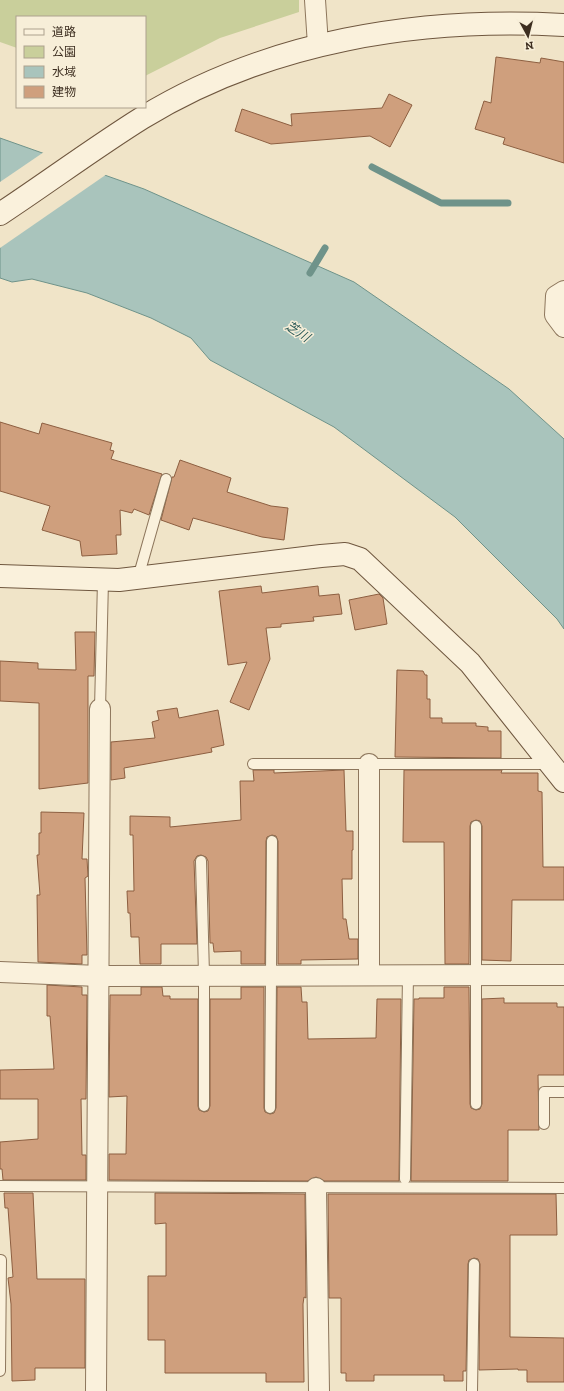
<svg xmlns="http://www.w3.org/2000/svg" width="564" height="1391" font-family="'Zilla Slab','Noto Sans JP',serif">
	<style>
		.green { fill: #c9cf9b }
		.water { fill: #a9c4bc; stroke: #6f938a }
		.pier { fill: #f0e4c8 }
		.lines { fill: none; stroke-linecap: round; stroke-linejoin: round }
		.stream { stroke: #6f938a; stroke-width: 7 }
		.building { fill: #cf9f7d; stroke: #8d5f41 }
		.lane-casing { stroke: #8d765c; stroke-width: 12 }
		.street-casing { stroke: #8d765c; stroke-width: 22 }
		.secondary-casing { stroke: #6f573f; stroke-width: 24 }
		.lane { stroke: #faf1dc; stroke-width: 10 }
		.street { stroke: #faf1dc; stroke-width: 20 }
		.secondary { stroke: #faf1dc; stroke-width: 22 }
		.labels { text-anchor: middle; stroke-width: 3; stroke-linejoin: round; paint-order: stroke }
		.water-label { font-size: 13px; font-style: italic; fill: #2f5d5a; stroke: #f7eed8 }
	</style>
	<rect width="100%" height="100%" fill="#f0e4c8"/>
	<path class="green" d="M 0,0 L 299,0 L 299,12 L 220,38 L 145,76 L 145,17 L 17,17 L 17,48 L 0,42 Z"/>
	<path class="water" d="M 0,138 L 144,189 L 354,282 L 509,389 L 564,439 L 564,629 L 557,619 L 455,517 L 334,427 L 210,360 L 191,338 L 151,318 L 87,293 L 32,279 L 12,282 L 0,278 Z"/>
	<path class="pier" d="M 44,152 L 107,174 L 0,248 L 0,182 Z"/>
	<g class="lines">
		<g class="stream">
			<path d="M 372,167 L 441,203 L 508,203"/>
			<path d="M 310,273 L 325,248"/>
		</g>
	</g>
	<g class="building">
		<path d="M 496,57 L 540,63 L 541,58 L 564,62 L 564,163 L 503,144 L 505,138 L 475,129 L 484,101 L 491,103 Z"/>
		<path d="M 389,94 L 412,105 L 390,147 L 370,136 L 271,144 L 235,131 L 242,109 L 292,126 L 291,114 L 382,108 Z"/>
		<path d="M 0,422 L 39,434 L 42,423 L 112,443 L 110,450 L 114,451 L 111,459 L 162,474 L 149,515 L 134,509 L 132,513 L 120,510 L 121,535 L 116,535 L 117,554 L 82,556 L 80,541 L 42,530 L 50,506 L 0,491 Z"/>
		<path d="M 180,460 L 231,478 L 227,492 L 271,506 L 288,508 L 284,540 L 262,537 L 193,518 L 189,530 L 161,520 L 172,477 L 174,477 Z"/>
		<path d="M 261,586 L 262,593 L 318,586 L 319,596 L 339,594 L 342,614 L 313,617 L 314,621 L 281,624 L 281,627 L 266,628 L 270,659 L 249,710 L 230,702 L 247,662 L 228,665 L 219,591 Z"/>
		<path d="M 379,594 L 383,598 L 387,624 L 355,630 L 349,600 Z"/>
		<path d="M 75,632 L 95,632 L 94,676 L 88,676 L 88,783 L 39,789 L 39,703 L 0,701 L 0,661 L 38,663 L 38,669 L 76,670 Z"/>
		<path d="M 397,670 L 423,671 L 425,675 L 427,675 L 427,699 L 430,699 L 430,718 L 442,718 L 442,723 L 476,723 L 476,726 L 488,727 L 488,731 L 501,731 L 501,758 L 395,757 Z"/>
		<path d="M 177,708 L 179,718 L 218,710 L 224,745 L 211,748 L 212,752 L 124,768 L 125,778 L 111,780 L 111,742 L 155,738 L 152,722 L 159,720 L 157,711 Z"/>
		<path d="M 253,770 L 274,770 L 274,773 L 344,770 L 346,831 L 353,831 L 353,850 L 352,850 L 352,879 L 342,879 L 343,919 L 346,919 L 349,939 L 358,939 L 358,959 L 301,960 L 301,964 L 278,964 L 278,841 L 276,836 L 272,835 L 267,837 L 266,841 L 265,964 L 241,964 L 241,951 L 214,952 L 213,943 L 210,943 L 208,861 L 206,857 L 201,855 L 197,856 L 194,861 L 197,944 L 161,944 L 161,964 L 140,964 L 139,937 L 131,937 L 130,913 L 128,913 L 127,891 L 134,891 L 133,835 L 130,835 L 130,816 L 170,817 L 170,827 L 241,820 L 240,781 L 254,781 Z"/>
		<path d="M 404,770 L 502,770 L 501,773 L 538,773 L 538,791 L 542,792 L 543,867 L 564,867 L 564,900 L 512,900 L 511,961 L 482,960 L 482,826 L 480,821 L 476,820 L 471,822 L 470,826 L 469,964 L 445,964 L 444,842 L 403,842 Z"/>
		<path d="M 41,812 L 84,813 L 82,859 L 87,859 L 88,876 L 85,878 L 87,955 L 82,955 L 82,964 L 38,962 L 37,895 L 40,895 L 37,855 L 39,855 L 39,833 L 41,833 Z"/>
		<path d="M 47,985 L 82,987 L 82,995 L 87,995 L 86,1099 L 81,1099 L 82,1155 L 86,1155 L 86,1180 L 3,1180 L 2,1169 L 0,1169 L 0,1142 L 38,1139 L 38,1099 L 0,1099 L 0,1070 L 54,1069 L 50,1016 L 47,1016 Z"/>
		<path d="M 141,987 L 162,987 L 163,996 L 170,996 L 170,999 L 198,999 L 198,1106 L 199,1110 L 204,1112 L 208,1111 L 210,1106 L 210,999 L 241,999 L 241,987 L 264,987 L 264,1108 L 265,1112 L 270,1114 L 274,1113 L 276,1108 L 277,987 L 301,987 L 302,1002 L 307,1002 L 308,1039 L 376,1038 L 377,999 L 401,999 L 399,1181 L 324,1181 L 316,1177 L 308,1181 L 109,1180 L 109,1154 L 126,1154 L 127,1096 L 109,1097 L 110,995 L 141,995 Z"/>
		<path d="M 444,987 L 469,987 L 470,1104 L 471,1108 L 476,1110 L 480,1109 L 482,1104 L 482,999 L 504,998 L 504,1003 L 557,1003 L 557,1007 L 564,1007 L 564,1075 L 538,1075 L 539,1130 L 508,1130 L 508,1181 L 411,1181 L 414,999 L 419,999 L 419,998 L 444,998 Z"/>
		<path d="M 4,1193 L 33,1193 L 37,1279 L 85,1279 L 85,1368 L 35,1368 L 35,1380 L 12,1381 L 11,1304 L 8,1278 L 13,1277 L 8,1208 L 5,1208 Z"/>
		<path d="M 155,1193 L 305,1194 L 306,1298 L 304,1297 L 303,1304 L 304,1382 L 266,1382 L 266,1373 L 165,1373 L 165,1340 L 148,1340 L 148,1276 L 166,1276 L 166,1223 L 155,1224 Z"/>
		<path d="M 328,1194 L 556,1194 L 557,1235 L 510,1235 L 510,1337 L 564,1338 L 564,1382 L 527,1382 L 527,1370 L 518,1370 L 518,1369 L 479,1370 L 480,1264 L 478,1259 L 474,1258 L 469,1260 L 468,1264 L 466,1371 L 463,1371 L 463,1381 L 444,1381 L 444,1375 L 374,1375 L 374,1381 L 346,1381 L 346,1373 L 341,1373 L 341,1298 L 329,1298 Z"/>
	</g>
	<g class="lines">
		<g class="lane-casing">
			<g id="lane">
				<path d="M 138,578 L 166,479"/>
				<path d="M 100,709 L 103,580"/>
				<path d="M 253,764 L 549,764"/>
				<path d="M 476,826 L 476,1104"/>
				<path d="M 201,861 L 204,975 L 204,1106"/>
				<path d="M 270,1108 L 272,841"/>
				<path d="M 544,1124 L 544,1092 L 564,1092"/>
				<path d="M 405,1179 L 408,975"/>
				<path d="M 0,1186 L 564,1188"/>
				<path d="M 0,1371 L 1,1260"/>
				<path d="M 472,1391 L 474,1264"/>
			</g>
		</g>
		<g class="street-casing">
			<g id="street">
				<path d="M 315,0 L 318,45"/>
				<path d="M 564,291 L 556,296 L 555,315 L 564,327"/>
				<path d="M 0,972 L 99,976 L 564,975"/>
				<path d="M 369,975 L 369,764"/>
				<path d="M 316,1188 L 319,1391"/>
				<path d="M 96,1391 L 100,709"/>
			</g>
		</g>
		<g class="secondary-casing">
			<g id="secondary">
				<path d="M 0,214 C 47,183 94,148 142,118 C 268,41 418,17 564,25"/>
				<path d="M 0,576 L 119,580 L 321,556 L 345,554 L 360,559 L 470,663 L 564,781"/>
			</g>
		</g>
		<use href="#lane" class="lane"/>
		<use href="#street" class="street"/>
		<use href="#secondary" class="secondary"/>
	</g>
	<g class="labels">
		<g class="water-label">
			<text transform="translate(298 331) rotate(33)" y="5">芝川</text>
		</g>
	</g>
	<rect x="16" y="16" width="130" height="92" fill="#f7eed8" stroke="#ada18e"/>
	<rect x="24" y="29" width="20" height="6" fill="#faf1dc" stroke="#ada18e"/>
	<text x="52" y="36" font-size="12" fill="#3d2e20">道路</text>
	<rect x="24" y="46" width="20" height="12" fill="#c9cf9b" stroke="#ada18e"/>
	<text x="52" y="56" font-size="12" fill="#3d2e20">公園</text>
	<rect x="24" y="66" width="20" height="12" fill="#a9c4bc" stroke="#ada18e"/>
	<text x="52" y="76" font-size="12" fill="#3d2e20">水域</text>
	<rect x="24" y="86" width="20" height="12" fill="#cf9f7d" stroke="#ada18e"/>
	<text x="52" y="96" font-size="12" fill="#3d2e20">建物</text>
	<g transform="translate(528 36) rotate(173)" stroke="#f7eed8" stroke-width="3" paint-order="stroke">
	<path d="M0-3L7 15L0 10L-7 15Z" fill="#3d2e20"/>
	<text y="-6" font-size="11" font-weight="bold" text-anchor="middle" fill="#3d2e20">N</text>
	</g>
</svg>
